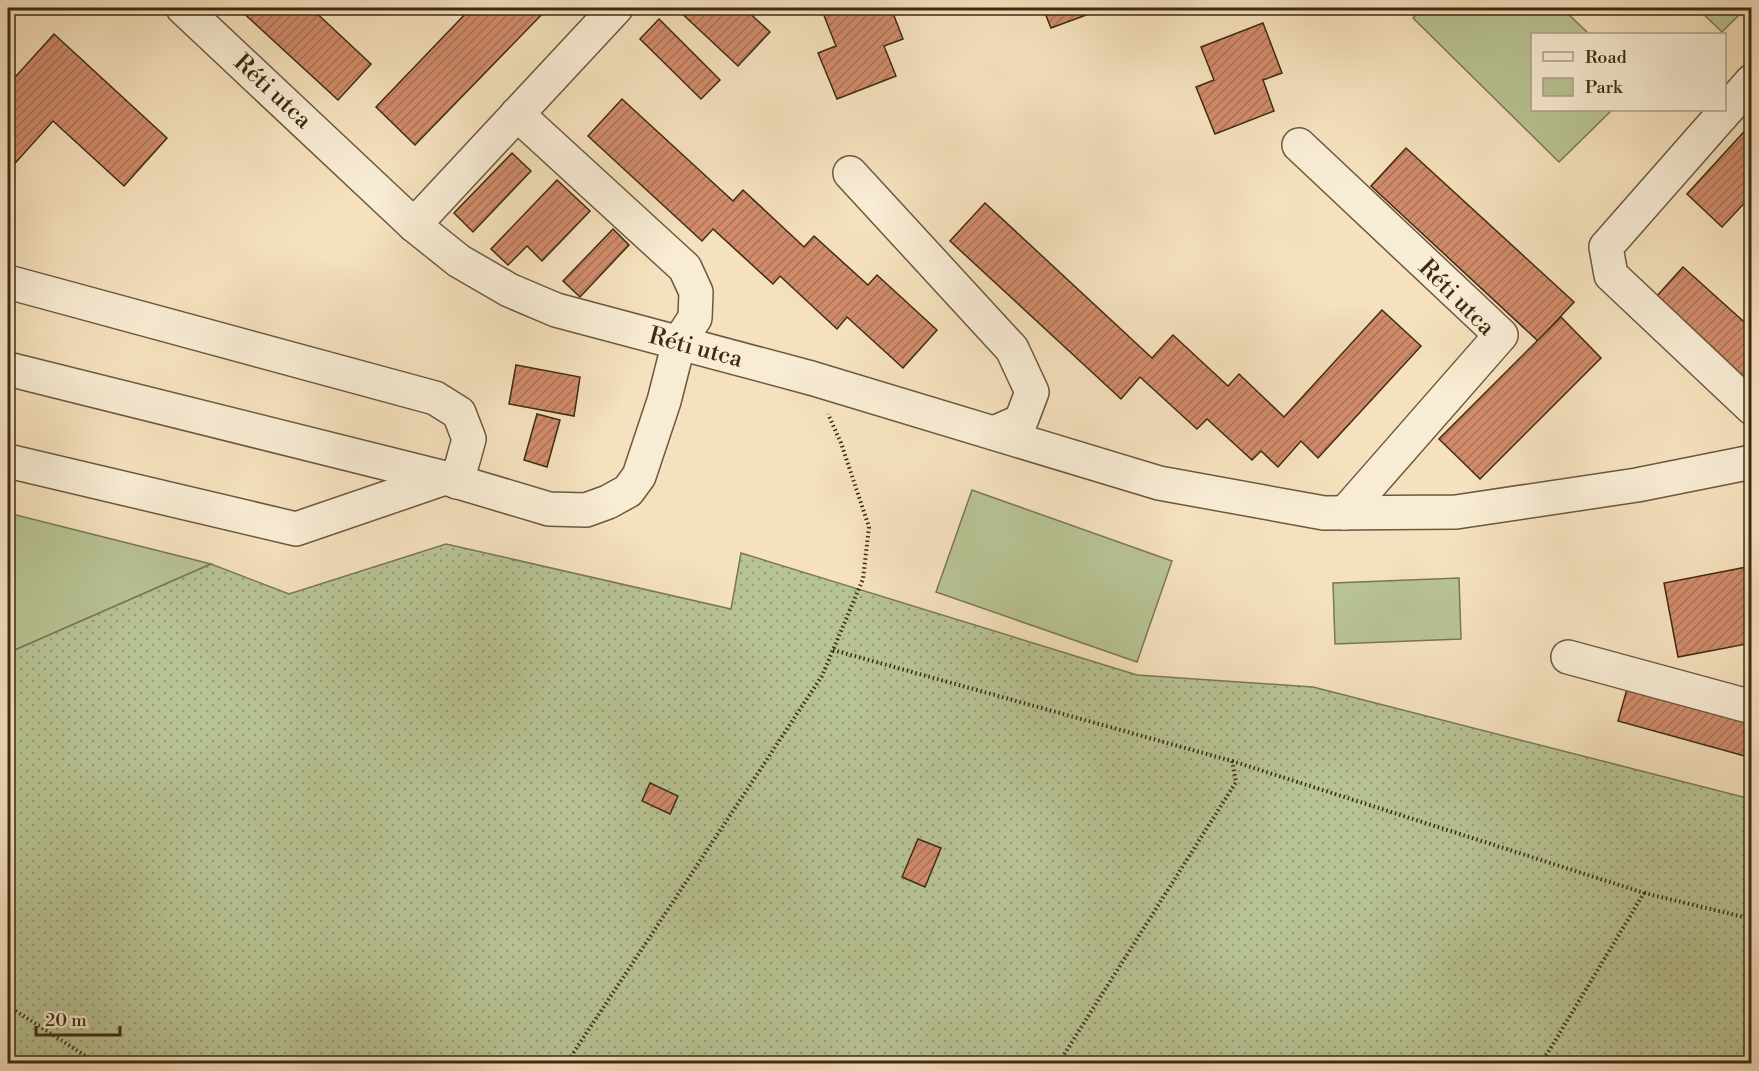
<svg xmlns="http://www.w3.org/2000/svg" width="1759" height="1071" font-family="'Libre Bodoni',serif">
	<style>
		.green { fill: #b8c394; stroke: #7a7754; stroke-width: 1.5 }
		.garden { fill: url(#garden-dots); stroke: #7a7754; stroke-width: 1.5 }
		.building { fill: url(#building-hatch); stroke: #3d2b14; stroke-width: 1.5 }
		.lines { fill: none; stroke-linecap: round; stroke-linejoin: round }
		.minor-casing { stroke: #6b583e; stroke-width: 36 }
		.path { stroke: #3d2b14; stroke-width: 4; stroke-dasharray: 1.5 3; stroke-linecap: butt }
		.minor { stroke: #f8ecd4; stroke-width: 33 }
		.labels { text-anchor: middle; stroke-width: 4.5; stroke-linejoin: round; paint-order: stroke }
		.street-label { font-size: 24px; fill: #3d2b14; stroke: #f8ecd4 }
	</style>
	<defs>
		<pattern id="garden-dots" width="8" height="8" patternUnits="userSpaceOnUse" patternTransform="scale(1.5)"><rect width="8" height="8" fill="#b8c394"/><path d="M2 2h.1M6 6h.1" fill="none" stroke="#979f78" stroke-width="1.8" stroke-linecap="round"/></pattern>
		<pattern id="building-hatch" width="6" height="6" patternUnits="userSpaceOnUse" patternTransform="scale(1.5)"><rect width="6" height="6" fill="#d18b6b"/><path d="M-1 1l2-2M0 6l6-6M5 7l2-2" fill="none" stroke="#ab7257"/></pattern>
	</defs>
	<rect width="100%" height="100%" fill="#f5e1bd"/>
	<filter id="stains"><feTurbulence type="fractalNoise" baseFrequency=".00333" numOctaves="4"/><feColorMatrix values="0 0 0 0 .2 0 0 0 0 .09 0 0 0 0 .02 0 0 0 .5 -.17"/></filter>
	<radialGradient id="worn" r=".72"><stop offset=".6" stop-color="#630" stop-opacity="0"/><stop offset="1" stop-color="#630" stop-opacity=".3"/></radialGradient>
	<g class="green">
		<path d="M 1423,8 L 1562,8 L 1589,34 L 1532,34 L 1532,110 L 1612,110 L 1559,162 L 1413,18 Z"/>
		<path d="M 1697,8 L 1746,8 L 1722,32 Z"/>
		<path d="M 972,490 L 1172,561 L 1137,662 L 936,592 Z"/>
		<path d="M 8,513 L 211,564 L 8,653 Z"/>
		<path d="M 1459,578 L 1461,639 L 1335,644 L 1333,583 Z"/>
	</g>
	<path class="garden" d="M 446,544 L 731,609 L 741,553 L 1137,675 L 1313,687 L 1751,799 L 1751,1063 L 8,1063 L 8,653 L 211,564 L 289,594 Z"/>
	<g class="building">
		<path d="M 238,8 L 311,8 L 371,64 L 338,100 Z"/>
		<path d="M 471,8 L 548,8 L 415,145 L 376,107 Z"/>
		<path d="M 676,8 L 744,8 L 770,32 L 738,66 Z"/>
		<path d="M 779,8 L 792,8 L 786,14 Z"/>
		<path d="M 838,8 L 891,8 L 903,39 L 884,46 L 896,76 L 837,99 L 818,53 L 836,46 L 823,13 Z"/>
		<path d="M 1043,8 L 1105,8 L 1051,28 Z"/>
		<path d="M 659,19 L 720,80 L 701,99 L 640,39 Z"/>
		<path d="M 1263,23 L 1282,73 L 1263,80 L 1274,111 L 1215,134 L 1196,87 L 1214,80 L 1201,47 Z"/>
		<path d="M 54,34 L 167,138 L 124,186 L 53,121 L 8,171 L 8,85 Z"/>
		<path d="M 622,99 L 733,201 L 743,190 L 804,247 L 814,236 L 868,285 L 877,275 L 937,330 L 903,368 L 847,317 L 837,329 L 780,276 L 773,284 L 713,229 L 702,241 L 588,136 Z"/>
		<path d="M 1752,123 L 1752,195 L 1722,227 L 1687,194 Z"/>
		<path d="M 1406,148 L 1574,302 L 1538,341 L 1371,186 Z"/>
		<path d="M 512,153 L 531,171 L 473,232 L 454,213 Z"/>
		<path d="M 557,180 L 590,211 L 542,261 L 527,246 L 508,265 L 491,249 Z"/>
		<path d="M 985,203 L 1152,358 L 1173,335 L 1228,386 L 1239,374 L 1284,417 L 1382,310 L 1421,346 L 1318,458 L 1301,441 L 1278,467 L 1261,451 L 1252,460 L 1207,419 L 1197,429 L 1140,377 L 1121,399 L 950,241 Z"/>
		<path d="M 613,229 L 629,245 L 580,297 L 563,281 Z"/>
		<path d="M 1683,267 L 1752,329 L 1752,402 L 1647,307 Z"/>
		<path d="M 1561,317 L 1601,358 L 1480,479 L 1439,439 Z"/>
		<path d="M 516,365 L 580,377 L 574,416 L 509,404 Z"/>
		<path d="M 537,414 L 560,420 L 547,467 L 524,460 Z"/>
		<path d="M 1752,566 L 1752,643 L 1678,657 L 1664,583 Z"/>
		<path d="M 1627,689 L 1752,724 L 1752,758 L 1618,721 Z"/>
		<path d="M 650,783 L 678,796 L 670,814 L 642,801 Z"/>
		<path d="M 918,839 L 941,848 L 925,887 L 902,877 Z"/>
	</g>
	<g class="lines">
		<g class="minor-casing">
			<g id="minor">
				<path d="M 183,8 L 414,225 L 459,261 L 509,290 L 556,310 L 811,378 L 1159,483 L 1324,513 L 1456,512 L 1637,485 L 1752,462"/>
				<path d="M 1752,81 L 1606,247 L 1611,275 L 1752,408"/>
				<path d="M 1299,145 L 1501,335 L 1345,513"/>
				<path d="M 850,173 L 1012,349 L 1032,392 L 1021,421 L 994,433"/>
				<path d="M 414,225 L 616,8"/>
				<path d="M 8,282 L 435,398 L 459,413 L 469,439 L 457,482"/>
				<path d="M 8,369 L 445,478 L 549,509 L 586,510 L 608,502 L 628,491 L 639,476 L 664,401 L 679,342 L 695,318 L 696,292 L 685,268 L 517,114"/>
				<path d="M 8,461 L 296,529 L 445,478"/>
				<path d="M 1568,657 L 1752,707"/>
			</g>
		</g>
		<g class="path">
			<path d="M 833,650 L 1232,761 L 1236,782 L 1058,1064"/>
			<path d="M 1232,761 L 1644,893 L 1541,1064"/>
			<path d="M 1644,893 L 1752,919"/>
			<path d="M 8,1006 L 98,1064"/>
			<path d="M 566,1064 L 822,676 L 863,579 L 869,527 L 841,443 L 828,414"/>
		</g>
		<use href="#minor" class="minor"/>
	</g>
	<g class="labels">
		<g class="street-label">
			<text transform="translate(273 91) rotate(43)" y="8">Réti utca</text>
			<text transform="translate(1457 297) rotate(45)" y="8">Réti utca</text>
			<text transform="translate(696 347) rotate(15)" y="8">Réti utca</text>
		</g>
	</g>
	<rect width="1759" height="1071" fill="none" stroke="#f5e1bd" stroke-width="30"/>
	<rect x="9" y="9" width="1741" height="1053" fill="none" stroke="#3d2b14" stroke-width="3"/>
	<rect x="15" y="15" width="1729" height="1041" fill="none" stroke="#3d2b14" stroke-width="1.5"/>
	<rect x="1531" y="33" width="195" height="78" fill="#f8ecd4" stroke="#ad9f87" stroke-width="1.5"/>
	<rect x="1543" y="52" width="30" height="9" fill="#f8ecd4" stroke="#ad9f87" stroke-width="1.5"/>
	<text x="1585" y="63" font-size="18" fill="#3d2b14">Road</text>
	<rect x="1543" y="78" width="30" height="18" fill="#b8c394" stroke="#ad9f87" stroke-width="1.5"/>
	<text x="1585" y="93" font-size="18" fill="#3d2b14">Park</text>
	<path d="M36 1026v9h84v-9" fill="none" stroke="#3d2b14" stroke-width="3"/>
	<text x="45" y="1026" font-size="18" fill="#3d2b14" stroke="#f8ecd4" stroke-width="4.5" paint-order="stroke">20 m</text>
	<rect width="100%" height="100%" filter="url(#stains)"/>
	<rect width="100%" height="100%" fill="url(#worn)"/>
</svg>
